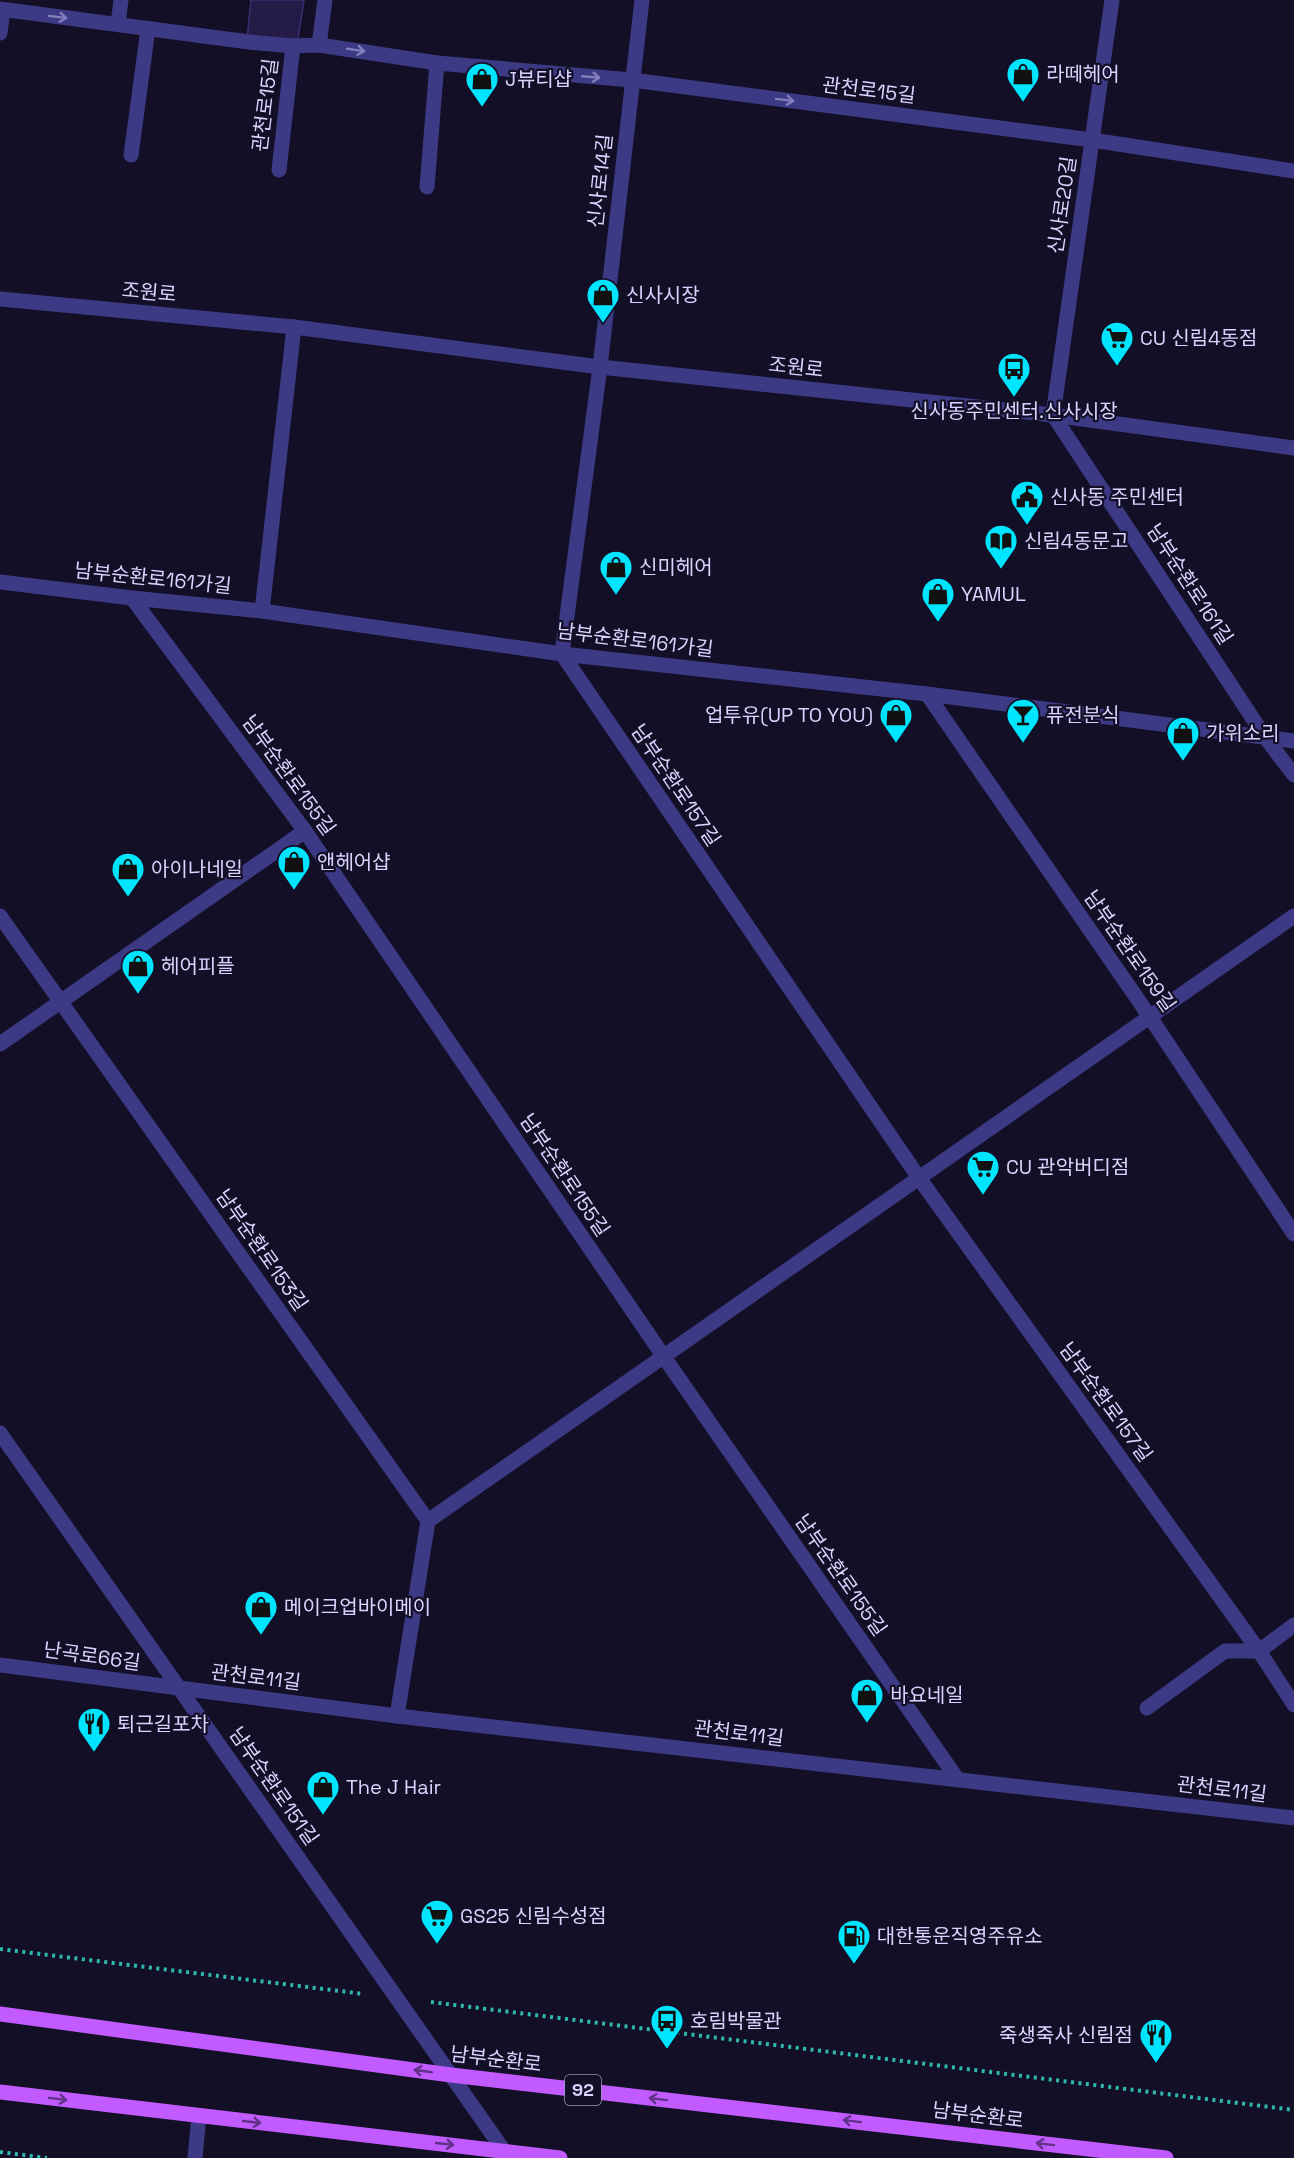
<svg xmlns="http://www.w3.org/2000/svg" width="1294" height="2158" font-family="'Space Grotesk','Noto Sans KR',sans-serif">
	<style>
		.building { fill: #241b47; stroke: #3b2d73; stroke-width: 1.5 }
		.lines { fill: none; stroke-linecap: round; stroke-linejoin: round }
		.path { stroke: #2fb8b0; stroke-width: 4; stroke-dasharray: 3 4.5; stroke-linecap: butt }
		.service { stroke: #3d3a85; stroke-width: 15 }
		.minor { stroke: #3d3a85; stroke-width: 15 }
		.tertiary { stroke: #3d3a85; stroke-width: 15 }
		.primary { stroke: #c25bff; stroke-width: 15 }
		.oneway { stroke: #837fbc }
		.oneway2 { stroke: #623188 }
		.labels { text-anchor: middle; stroke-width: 4.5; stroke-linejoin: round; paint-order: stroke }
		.shield { fill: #130f26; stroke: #9e99be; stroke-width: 1.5 }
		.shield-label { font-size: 18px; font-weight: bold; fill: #d9d4ff }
		.poi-label { font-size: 20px; fill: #d9d4ff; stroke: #130f26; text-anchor: start }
		.street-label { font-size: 20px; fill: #d9d4ff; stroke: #130f26 }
	</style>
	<rect width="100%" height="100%" fill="#130f26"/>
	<path class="building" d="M 251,0 L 304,0 L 297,45 L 247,39 Z"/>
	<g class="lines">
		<g class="path">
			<path d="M 0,1949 L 364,1994"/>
			<path d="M 431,2002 L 1294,2110"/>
			<path d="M 0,2152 L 47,2158"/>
		</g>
		<g class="service">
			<path d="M 118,24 L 121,0"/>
			<path d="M 0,33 L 3,10"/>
			<path d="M 319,45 L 325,0"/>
			<path d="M 131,155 L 148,29"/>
			<path d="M 279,170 L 293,46"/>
			<path d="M 427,187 L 437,63"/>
			<path d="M 1147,1708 L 1225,1651 L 1259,1651"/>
		</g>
		<g class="minor">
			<path d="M 642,0 L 600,367 L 562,654 L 919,1178 L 1259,1651 L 1294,1705"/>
			<path d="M 1112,0 L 1053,415 L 1265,737 L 1294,775"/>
			<path d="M 0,9 L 249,42 L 293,46 L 319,45 L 437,63 L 632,80 L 1092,140 L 1294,171"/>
			<path d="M 0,582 L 132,598 L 262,611 L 562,654 L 927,694 L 1294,741"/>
			<path d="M 132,598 L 305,831 L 664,1357 L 958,1780"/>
			<path d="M 262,611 L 294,327"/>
			<path d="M 927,694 L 1150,1017 L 1294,1234"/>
			<path d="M 0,916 L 428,1521 L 397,1716"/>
			<path d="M 0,1044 L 305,831"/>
			<path d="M 0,1433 L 509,2158"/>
			<path d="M 428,1521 L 1294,916"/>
			<path d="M 1259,1651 L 1294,1625"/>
			<path d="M 0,1665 L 397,1716 L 1294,1818"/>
			<path d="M 195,2158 L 199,2116"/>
		</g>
		<path class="tertiary" d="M 0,299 L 294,327 L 600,367 L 1053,415 L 1294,448"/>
		<g class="primary">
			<path d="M 0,2014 L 451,2075 L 1166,2158"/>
			<path d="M 0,2092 L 560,2158"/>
		</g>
	</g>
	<defs><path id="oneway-shaft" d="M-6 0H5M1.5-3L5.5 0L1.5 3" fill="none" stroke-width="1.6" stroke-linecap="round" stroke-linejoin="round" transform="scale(1.5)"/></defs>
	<g class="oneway">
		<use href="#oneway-shaft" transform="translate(58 17) rotate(7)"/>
		<use href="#oneway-shaft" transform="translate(356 50) rotate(9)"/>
		<use href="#oneway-shaft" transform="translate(591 77) rotate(5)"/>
		<use href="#oneway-shaft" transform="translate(785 100) rotate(7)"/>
	</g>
	<g class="oneway2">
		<use href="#oneway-shaft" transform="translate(423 2071) rotate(-172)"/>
		<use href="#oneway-shaft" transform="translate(58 2099) rotate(7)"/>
		<use href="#oneway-shaft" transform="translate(658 2099) rotate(-173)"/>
		<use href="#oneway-shaft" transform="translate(852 2121) rotate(-173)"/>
		<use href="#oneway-shaft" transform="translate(252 2122) rotate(6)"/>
		<use href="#oneway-shaft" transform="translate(445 2144) rotate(6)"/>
		<use href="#oneway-shaft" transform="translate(1045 2144) rotate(-173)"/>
	</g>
	<defs>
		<g id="shop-pin" transform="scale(1.725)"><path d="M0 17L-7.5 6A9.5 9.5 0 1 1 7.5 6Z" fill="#00e5ff" stroke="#130f26"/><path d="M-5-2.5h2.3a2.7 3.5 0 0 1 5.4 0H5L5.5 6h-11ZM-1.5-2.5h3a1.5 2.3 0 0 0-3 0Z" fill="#111"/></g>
		<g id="supermarket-pin" transform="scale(1.725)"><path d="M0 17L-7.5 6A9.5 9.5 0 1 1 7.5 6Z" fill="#00e5ff" stroke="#130f26"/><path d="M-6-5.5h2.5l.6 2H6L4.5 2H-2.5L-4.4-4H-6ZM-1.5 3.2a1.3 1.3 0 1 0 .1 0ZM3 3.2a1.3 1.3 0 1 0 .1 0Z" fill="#111"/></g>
		<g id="bus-pin" transform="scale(1.725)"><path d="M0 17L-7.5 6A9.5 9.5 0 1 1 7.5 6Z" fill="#00e5ff" stroke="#130f26"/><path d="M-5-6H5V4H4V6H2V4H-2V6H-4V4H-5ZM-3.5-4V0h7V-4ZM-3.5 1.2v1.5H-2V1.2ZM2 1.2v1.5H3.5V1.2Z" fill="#111"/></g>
		<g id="civic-pin" transform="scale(1.725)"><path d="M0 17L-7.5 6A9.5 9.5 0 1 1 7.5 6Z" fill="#00e5ff" stroke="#130f26"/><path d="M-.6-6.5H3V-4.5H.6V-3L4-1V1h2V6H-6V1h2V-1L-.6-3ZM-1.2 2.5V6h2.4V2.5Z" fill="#111"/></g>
		<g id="library-pin" transform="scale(1.725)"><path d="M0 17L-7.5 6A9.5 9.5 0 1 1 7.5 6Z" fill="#00e5ff" stroke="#130f26"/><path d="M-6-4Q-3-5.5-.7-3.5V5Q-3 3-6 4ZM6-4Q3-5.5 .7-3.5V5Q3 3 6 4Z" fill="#111"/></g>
		<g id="bar-pin" transform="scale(1.725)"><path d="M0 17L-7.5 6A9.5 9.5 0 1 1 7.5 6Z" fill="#00e5ff" stroke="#130f26"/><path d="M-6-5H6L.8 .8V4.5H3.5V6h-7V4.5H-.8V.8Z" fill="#111"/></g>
		<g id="restaurant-pin" transform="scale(1.725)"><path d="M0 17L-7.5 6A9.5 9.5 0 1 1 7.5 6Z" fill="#00e5ff" stroke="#130f26"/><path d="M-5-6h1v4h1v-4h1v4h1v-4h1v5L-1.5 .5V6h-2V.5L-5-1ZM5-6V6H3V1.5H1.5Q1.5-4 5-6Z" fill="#111"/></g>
		<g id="fuel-pin" transform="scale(1.725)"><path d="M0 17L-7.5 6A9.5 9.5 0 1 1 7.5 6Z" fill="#00e5ff" stroke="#130f26"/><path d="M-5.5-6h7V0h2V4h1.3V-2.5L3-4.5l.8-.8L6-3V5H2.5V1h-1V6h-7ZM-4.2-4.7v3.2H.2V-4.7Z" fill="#111"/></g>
	</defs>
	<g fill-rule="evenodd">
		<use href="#shop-pin" x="1023" y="74"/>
		<use href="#shop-pin" x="482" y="79"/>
		<use href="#shop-pin" x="603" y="295"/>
		<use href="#supermarket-pin" x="1117" y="338"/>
		<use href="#bus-pin" x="1014" y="369"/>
		<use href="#civic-pin" x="1027" y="497"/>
		<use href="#library-pin" x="1001" y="541"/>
		<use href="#shop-pin" x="616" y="567"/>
		<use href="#shop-pin" x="938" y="594"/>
		<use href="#shop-pin" x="896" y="715"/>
		<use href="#bar-pin" x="1023" y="715"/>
		<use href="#shop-pin" x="1183" y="733"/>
		<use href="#shop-pin" x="294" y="862"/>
		<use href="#shop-pin" x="128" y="869"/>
		<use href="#shop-pin" x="138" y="966"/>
		<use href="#supermarket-pin" x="983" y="1167"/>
		<use href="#shop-pin" x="261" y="1607"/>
		<use href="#shop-pin" x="867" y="1695"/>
		<use href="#restaurant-pin" x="94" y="1724"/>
		<use href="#shop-pin" x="323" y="1787"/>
		<use href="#supermarket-pin" x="437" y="1916"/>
		<use href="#fuel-pin" x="854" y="1936"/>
		<use href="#bus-pin" x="667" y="2021"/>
		<use href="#restaurant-pin" x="1156" y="2035"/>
	</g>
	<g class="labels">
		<rect class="shield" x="565" y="2075" width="36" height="30" rx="4.5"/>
		<g class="shield-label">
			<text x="583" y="2096">92</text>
		</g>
		<g class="poi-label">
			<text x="1046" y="81">라떼헤어</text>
			<text x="505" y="86">J뷰티샵</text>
			<text x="626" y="302">신사시장</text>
			<text x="1140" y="345">CU 신림4동점</text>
			<text x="1014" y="418" text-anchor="middle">신사동주민센터.신사시장</text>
			<text x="1050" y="504">신사동 주민센터</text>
			<text x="1024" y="548">신림4동문고</text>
			<text x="639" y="574">신미헤어</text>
			<text x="961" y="601">YAMUL</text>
			<text x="873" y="722" text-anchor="end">업투유(UP TO YOU)</text>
			<text x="1046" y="722">퓨전분식</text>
			<text x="1206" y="740">가위소리</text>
			<text x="317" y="869">앤헤어샵</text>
			<text x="151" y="876">아이나네일</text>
			<text x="161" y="973">헤어피플</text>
			<text x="1006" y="1174">CU 관악버디점</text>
			<text x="284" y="1614">메이크업바이메이</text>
			<text x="890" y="1702">바요네일</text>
			<text x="117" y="1731">퇴근길포차</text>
			<text x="346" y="1794">The J Hair</text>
			<text x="460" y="1923">GS25 신림수성점</text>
			<text x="877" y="1943">대한통운직영주유소</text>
			<text x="690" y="2028">호림박물관</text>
			<text x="1133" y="2042" text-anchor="end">죽생죽사 신림점</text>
		</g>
		<g class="street-label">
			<text transform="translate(869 90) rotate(7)" y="7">관천로15길</text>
			<text transform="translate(265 105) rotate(-83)" y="7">관천로15길</text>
			<text transform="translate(600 181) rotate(-84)" y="7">신사로14길</text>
			<text transform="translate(1062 205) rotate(-82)" y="7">신사로20길</text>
			<text transform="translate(149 292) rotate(5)" y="7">조원로</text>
			<text transform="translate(796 367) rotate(6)" y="7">조원로</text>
			<text transform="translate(153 578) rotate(6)" y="7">남부순환로161가길</text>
			<text transform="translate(1190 584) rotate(57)" y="7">남부순환로161길</text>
			<text transform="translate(635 640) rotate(7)" y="7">남부순환로161가길</text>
			<text transform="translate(289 775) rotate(54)" y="7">남부순환로155길</text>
			<text transform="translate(676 785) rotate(56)" y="7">남부순환로157길</text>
			<text transform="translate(1130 951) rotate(55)" y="7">남부순환로159길</text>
			<text transform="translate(565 1175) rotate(56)" y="7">남부순환로155길</text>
			<text transform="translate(262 1250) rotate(55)" y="7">남부순환로153길</text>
			<text transform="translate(1106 1402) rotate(54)" y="7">남부순환로157길</text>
			<text transform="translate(841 1575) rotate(55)" y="7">남부순환로155길</text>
			<text transform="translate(92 1656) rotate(8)" y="7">난곡로66길</text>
			<text transform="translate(256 1677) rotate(7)" y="7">관천로11길</text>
			<text transform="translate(739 1733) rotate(7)" y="7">관천로11길</text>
			<text transform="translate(274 1786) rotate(55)" y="7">남부순환로151길</text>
			<text transform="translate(1222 1789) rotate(7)" y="7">관천로11길</text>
			<text transform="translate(496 2059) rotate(7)" y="7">남부순환로</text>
			<text transform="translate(978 2115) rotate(7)" y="7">남부순환로</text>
		</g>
	</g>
</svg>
